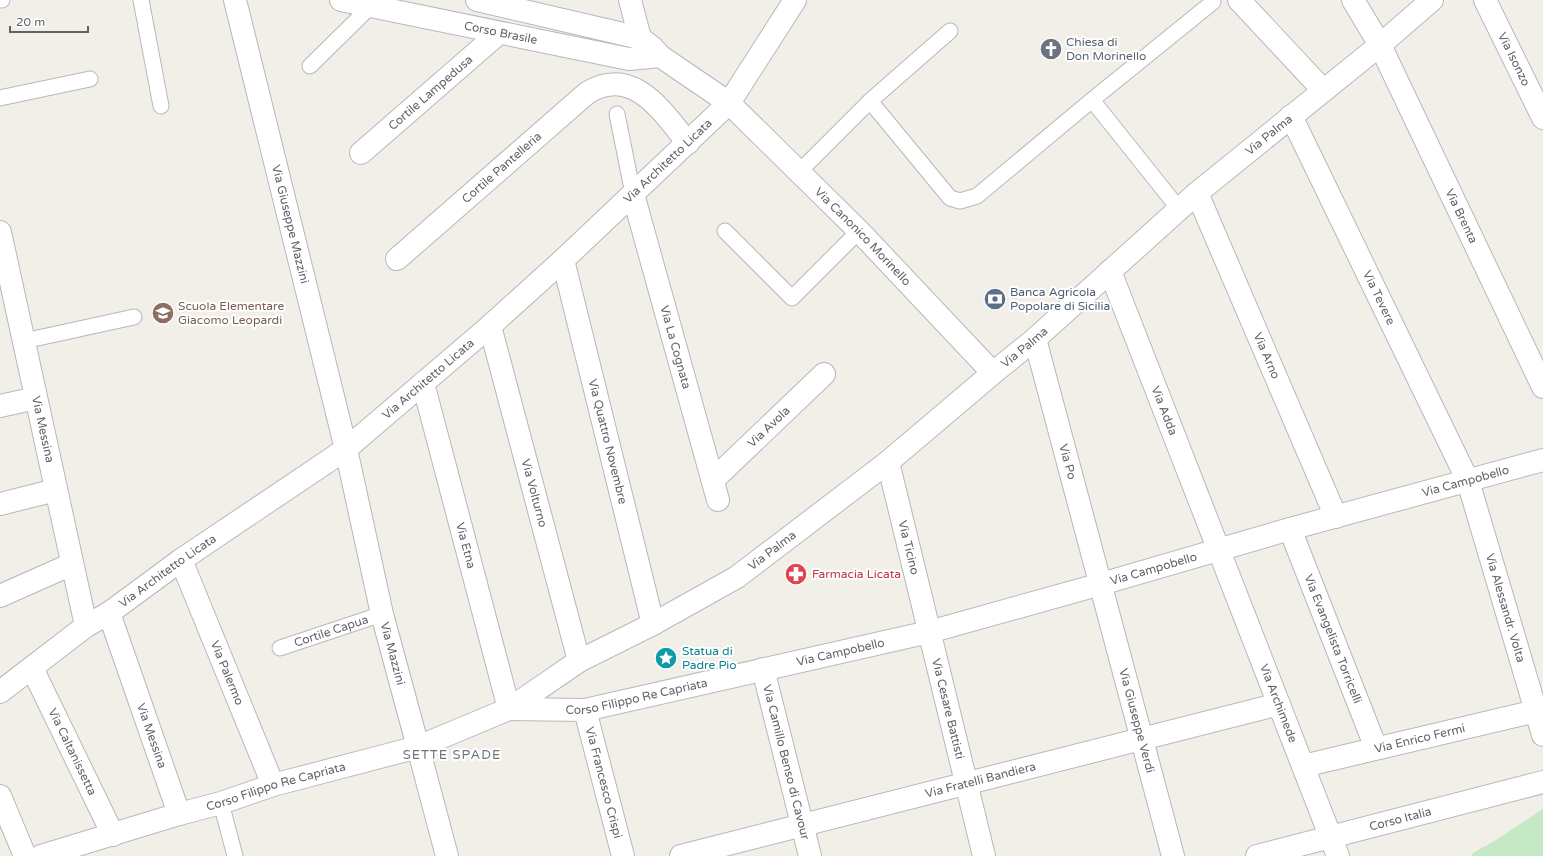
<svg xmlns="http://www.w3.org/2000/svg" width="1543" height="856" font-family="'Varela Round',sans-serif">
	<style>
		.green { fill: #c5e8c5 }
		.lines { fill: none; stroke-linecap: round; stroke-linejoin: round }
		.service-casing { stroke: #b5b8bc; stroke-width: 17 }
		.minor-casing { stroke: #b5b8bc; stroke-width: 24 }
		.tertiary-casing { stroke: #b5b8bc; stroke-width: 24 }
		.secondary-casing { stroke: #b6babf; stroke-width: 24 }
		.service { stroke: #fff; stroke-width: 15 }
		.minor { stroke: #fff; stroke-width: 22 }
		.tertiary { stroke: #fff; stroke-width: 22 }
		.secondary { stroke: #fff; stroke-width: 22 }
		.labels { text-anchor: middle; stroke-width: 4; stroke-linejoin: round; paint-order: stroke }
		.street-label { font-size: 12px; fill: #5f6368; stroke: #fff }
		.worship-label { font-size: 12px; fill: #5b616d; stroke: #fff; text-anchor: start }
		.service-label { font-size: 12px; fill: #4e5e75; stroke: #fff; text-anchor: start }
		.education-label { font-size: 12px; fill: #785e54; stroke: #fff; text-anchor: start }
		.health-label { font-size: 12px; fill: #be3a42; stroke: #fff; text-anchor: start }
		.culture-label { font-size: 12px; fill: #0d838f; stroke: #fff; text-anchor: start }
		.neighbourhood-label { font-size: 13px; letter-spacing: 1px; fill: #70757a; stroke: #fff }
	</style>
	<rect width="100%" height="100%" fill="#f1efe8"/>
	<path class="green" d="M 1543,809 L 1543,856 L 1471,856 L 1473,853 L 1496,840 Z"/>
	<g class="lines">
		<g class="service-casing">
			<g id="service">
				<path d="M 0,0 L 2,0"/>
				<path d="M 141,0 L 161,106"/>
				<path d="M 950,31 L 870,101 L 950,198 L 960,201 L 977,196 L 1092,100 L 1179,209"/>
				<path d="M 310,66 L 371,6"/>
				<path d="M 0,98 L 90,79"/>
				<path d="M 1092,100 L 1213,2"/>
				<path d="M 617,114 L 633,194"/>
				<path d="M 799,172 L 870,101"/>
				<path d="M 725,231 L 792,298 L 859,231"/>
				<path d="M 24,341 L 134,317"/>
				<path id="s1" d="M 280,648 L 382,614"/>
				<path d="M 221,803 L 235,856"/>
			</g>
		</g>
		<g class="minor-casing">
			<g id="minor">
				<path id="s2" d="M 235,0 L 346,449"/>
				<path id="s3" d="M 341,0 L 629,59 L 660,56"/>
				<path id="s4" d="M 477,0 L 640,38 L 652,47 L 660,56 L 729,103 L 859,231 L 993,373"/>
				<path d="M 630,0 L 640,38"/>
				<path d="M 1239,0 L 1323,90"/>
				<path id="s5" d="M 1353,0 L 1380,45 L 1543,387"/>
				<path id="s6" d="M 1485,0 L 1543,118"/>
				<path id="s7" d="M 1291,116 L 1468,481 L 1543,735"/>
				<path id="s8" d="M 361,153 L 499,33"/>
				<path id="s9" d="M 1197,193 L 1336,517"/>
				<path id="s10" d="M 633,194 L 718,500"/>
				<path id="s11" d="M 0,232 L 86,626"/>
				<path id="s12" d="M 397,259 L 587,93 C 633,65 662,111 688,143"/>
				<path id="s13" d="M 563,260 L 653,624"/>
				<path id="s14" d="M 1110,271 L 1338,856"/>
				<path id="s15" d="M 490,326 L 579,661"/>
				<path id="s16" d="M 1035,339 L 1173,856"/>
				<path id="s17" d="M 423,383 L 509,709"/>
				<path d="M 0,406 L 36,398"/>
				<path id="s18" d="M 888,462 L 984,856"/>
				<path id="s19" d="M 713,480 L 824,374"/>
				<path d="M 0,504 L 56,490"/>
				<path id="s20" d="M 1290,529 L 1376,748"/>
				<path id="s21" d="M 181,560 L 273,785"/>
				<path d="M 0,596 L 72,564"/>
				<path id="s22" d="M 109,613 L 179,814"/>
				<path id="s23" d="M 32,668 L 113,835"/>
				<path id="s24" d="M 763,669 L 810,856"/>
				<path id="s25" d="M 585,710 L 623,856"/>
				<path id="s26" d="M 1303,766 L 1536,711"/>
				<path d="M 0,796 L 25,856"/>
				<path id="s27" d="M 681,856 L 1279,704"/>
				<path id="s28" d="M 1257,856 L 1543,782"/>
			</g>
		</g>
		<g class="tertiary-casing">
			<g id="tertiary">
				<path id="s29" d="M 346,449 L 382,614 L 418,747"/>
				<path id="s30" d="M 0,692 L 86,626 L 109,613 L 181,560 L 346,449 L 490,326 L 563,260 L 729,103 L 795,0"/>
			</g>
		</g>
		<g class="secondary-casing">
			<g id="secondary">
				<path id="s31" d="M 509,709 L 585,710 L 929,632 L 1101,584 L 1290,529 L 1543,460"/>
				<path d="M 418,747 L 447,856"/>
				<path id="s32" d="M 41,856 L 179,814 L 221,803 L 273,785 L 418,747 L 509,709 L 579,661 L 653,624 L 737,577 L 888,462 L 993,373 L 1035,339 L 1197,193 L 1380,45 L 1432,0"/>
			</g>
		</g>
		<use href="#service" class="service"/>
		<use href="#minor" class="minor"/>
		<use href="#tertiary" class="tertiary"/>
		<use href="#secondary" class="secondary"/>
	</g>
	<defs>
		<g id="church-disc" transform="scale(1.15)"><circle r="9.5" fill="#6b7280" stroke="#fff"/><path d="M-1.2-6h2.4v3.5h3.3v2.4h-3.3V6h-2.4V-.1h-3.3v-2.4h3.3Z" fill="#fff"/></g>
		<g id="bank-disc" transform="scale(1.15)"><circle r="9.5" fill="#5c6f8a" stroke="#fff"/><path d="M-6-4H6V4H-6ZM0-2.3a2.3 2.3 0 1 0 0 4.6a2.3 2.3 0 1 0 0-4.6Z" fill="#fff"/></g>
		<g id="school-disc" transform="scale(1.15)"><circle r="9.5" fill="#8d6e63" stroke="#fff"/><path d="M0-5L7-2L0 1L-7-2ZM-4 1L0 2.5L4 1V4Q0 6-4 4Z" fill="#fff"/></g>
		<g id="pharmacy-disc" transform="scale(1.15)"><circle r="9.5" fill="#e0444e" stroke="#fff"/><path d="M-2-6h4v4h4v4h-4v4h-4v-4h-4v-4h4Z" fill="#fff"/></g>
		<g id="sight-disc" transform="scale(1.15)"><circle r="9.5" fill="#0f9aa8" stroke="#fff"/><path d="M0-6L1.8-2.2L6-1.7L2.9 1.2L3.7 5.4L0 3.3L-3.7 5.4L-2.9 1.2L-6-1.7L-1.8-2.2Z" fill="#fff"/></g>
	</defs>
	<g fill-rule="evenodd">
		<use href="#church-disc" x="1051" y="49"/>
		<use href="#bank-disc" x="995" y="299"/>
		<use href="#school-disc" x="163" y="313"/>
		<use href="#pharmacy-disc" x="796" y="574"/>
		<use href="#sight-disc" x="666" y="658"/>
	</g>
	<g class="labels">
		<g class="street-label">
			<text dy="4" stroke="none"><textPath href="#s3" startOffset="163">Corso Brasile</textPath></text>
			<text dy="4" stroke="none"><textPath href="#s6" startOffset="66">Via Isonzo</textPath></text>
			<text dy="4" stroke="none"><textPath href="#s8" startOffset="92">Cortile Lampedusa</textPath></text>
			<text dy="4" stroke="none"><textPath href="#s32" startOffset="1447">Via Palma</textPath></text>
			<text dy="4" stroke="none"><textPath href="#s30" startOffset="855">Via Architetto Licata</textPath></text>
			<text dy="4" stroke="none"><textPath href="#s12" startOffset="139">Cortile Pantelleria</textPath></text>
			<text dy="4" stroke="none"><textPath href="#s5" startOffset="242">Via Brenta</textPath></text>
			<text dy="4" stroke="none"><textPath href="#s2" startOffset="231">Via Giuseppe Mazzini</textPath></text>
			<text dy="4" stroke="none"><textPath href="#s4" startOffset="467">Via Canonico Morinello</textPath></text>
			<text dy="4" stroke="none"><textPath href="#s7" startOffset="202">Via Tevere</textPath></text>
			<text dy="4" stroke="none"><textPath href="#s10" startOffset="159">Via La Cognata</textPath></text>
			<text dy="4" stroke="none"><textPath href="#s32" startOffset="1123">Via Palma</textPath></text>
			<text dy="4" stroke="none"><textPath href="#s9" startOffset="177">Via Arno</textPath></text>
			<text dy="4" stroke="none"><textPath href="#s30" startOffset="531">Via Architetto Licata</textPath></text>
			<text dy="4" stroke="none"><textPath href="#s14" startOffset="150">Via Adda</textPath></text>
			<text dy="4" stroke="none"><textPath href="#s19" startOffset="77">Via Avola</textPath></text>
			<text dy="4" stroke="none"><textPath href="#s11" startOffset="202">Via Messina</textPath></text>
			<text dy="4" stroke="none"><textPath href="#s13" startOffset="187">Via Quattro Novembre</textPath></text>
			<text dy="4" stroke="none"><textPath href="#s16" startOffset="127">Via Po</textPath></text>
			<text dy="4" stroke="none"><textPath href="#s31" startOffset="986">Via Campobello</textPath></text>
			<text dy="4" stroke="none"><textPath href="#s15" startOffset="173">Via Volturno</textPath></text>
			<text dy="4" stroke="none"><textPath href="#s17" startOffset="168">Via Etna</textPath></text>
			<text dy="4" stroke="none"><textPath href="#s18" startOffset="88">Via Ticino</textPath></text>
			<text dy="4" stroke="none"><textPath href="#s32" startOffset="799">Via Palma</textPath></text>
			<text dy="4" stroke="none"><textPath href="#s31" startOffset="662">Via Campobello</textPath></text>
			<text dy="4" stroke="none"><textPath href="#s30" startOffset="207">Via Architetto Licata</textPath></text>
			<text dy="4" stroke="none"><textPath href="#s7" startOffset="538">Via Alessandr. Volta</textPath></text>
			<text dy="4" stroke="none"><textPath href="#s1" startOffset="54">Cortile Capua</textPath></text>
			<text dy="4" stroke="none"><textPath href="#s20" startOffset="118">Via Evangelista Torricelli</textPath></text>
			<text dy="4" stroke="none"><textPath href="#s31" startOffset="338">Via Campobello</textPath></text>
			<text dy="4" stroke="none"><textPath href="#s29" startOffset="210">Via Mazzini</textPath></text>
			<text dy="4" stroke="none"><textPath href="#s21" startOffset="122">Via Palermo</textPath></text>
			<text dy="4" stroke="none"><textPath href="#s31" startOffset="129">Corso Filippo Re Capriata</textPath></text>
			<text dy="4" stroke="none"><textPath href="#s14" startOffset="464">Via Archimede</textPath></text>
			<text dy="4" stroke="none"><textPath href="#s18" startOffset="254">Via Cesare Battisti</textPath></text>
			<text dy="4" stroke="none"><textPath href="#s16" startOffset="395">Via Giuseppe Verdi</textPath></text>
			<text dy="4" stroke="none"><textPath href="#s22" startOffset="130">Via Messina</textPath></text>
			<text dy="4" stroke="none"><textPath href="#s26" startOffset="120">Via Enrico Fermi</textPath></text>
			<text dy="4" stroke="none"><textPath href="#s23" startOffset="93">Via Caltanissetta</textPath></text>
			<text dy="4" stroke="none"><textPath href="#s24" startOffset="96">Via Camillo Benso di Cavour</textPath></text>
			<text dy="4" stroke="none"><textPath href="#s27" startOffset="309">Via Fratelli Bandiera</textPath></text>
			<text dy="4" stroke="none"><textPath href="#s25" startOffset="75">Via Francesco Crispi</textPath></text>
			<text dy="4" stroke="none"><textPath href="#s32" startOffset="245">Corso Filippo Re Capriata</textPath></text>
			<text dy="4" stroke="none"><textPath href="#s28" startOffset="148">Corso Italia</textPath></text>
		</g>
		<g class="worship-label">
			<text x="1066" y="46">Chiesa di<tspan x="1066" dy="14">Don Morinello</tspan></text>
		</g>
		<g class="service-label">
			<text x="1010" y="296">Banca Agricola<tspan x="1010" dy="14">Popolare di Sicilia</tspan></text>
		</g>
		<g class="education-label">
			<text x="178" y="310">Scuola Elementare<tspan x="178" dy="14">Giacomo Leopardi</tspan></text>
		</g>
		<g class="health-label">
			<text x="812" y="578">Farmacia Licata</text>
		</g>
		<g class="culture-label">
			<text x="682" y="655">Statua di<tspan x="682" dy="14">Padre Pio</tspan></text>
		</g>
		<g class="neighbourhood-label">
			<text x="452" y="759">SETTE SPADE</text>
		</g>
	</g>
	<path d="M10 26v6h78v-6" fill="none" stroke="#5f6368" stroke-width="2"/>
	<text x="16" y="26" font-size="12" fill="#5f6368" stroke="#ffffff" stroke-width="3" paint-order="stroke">20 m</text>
</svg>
